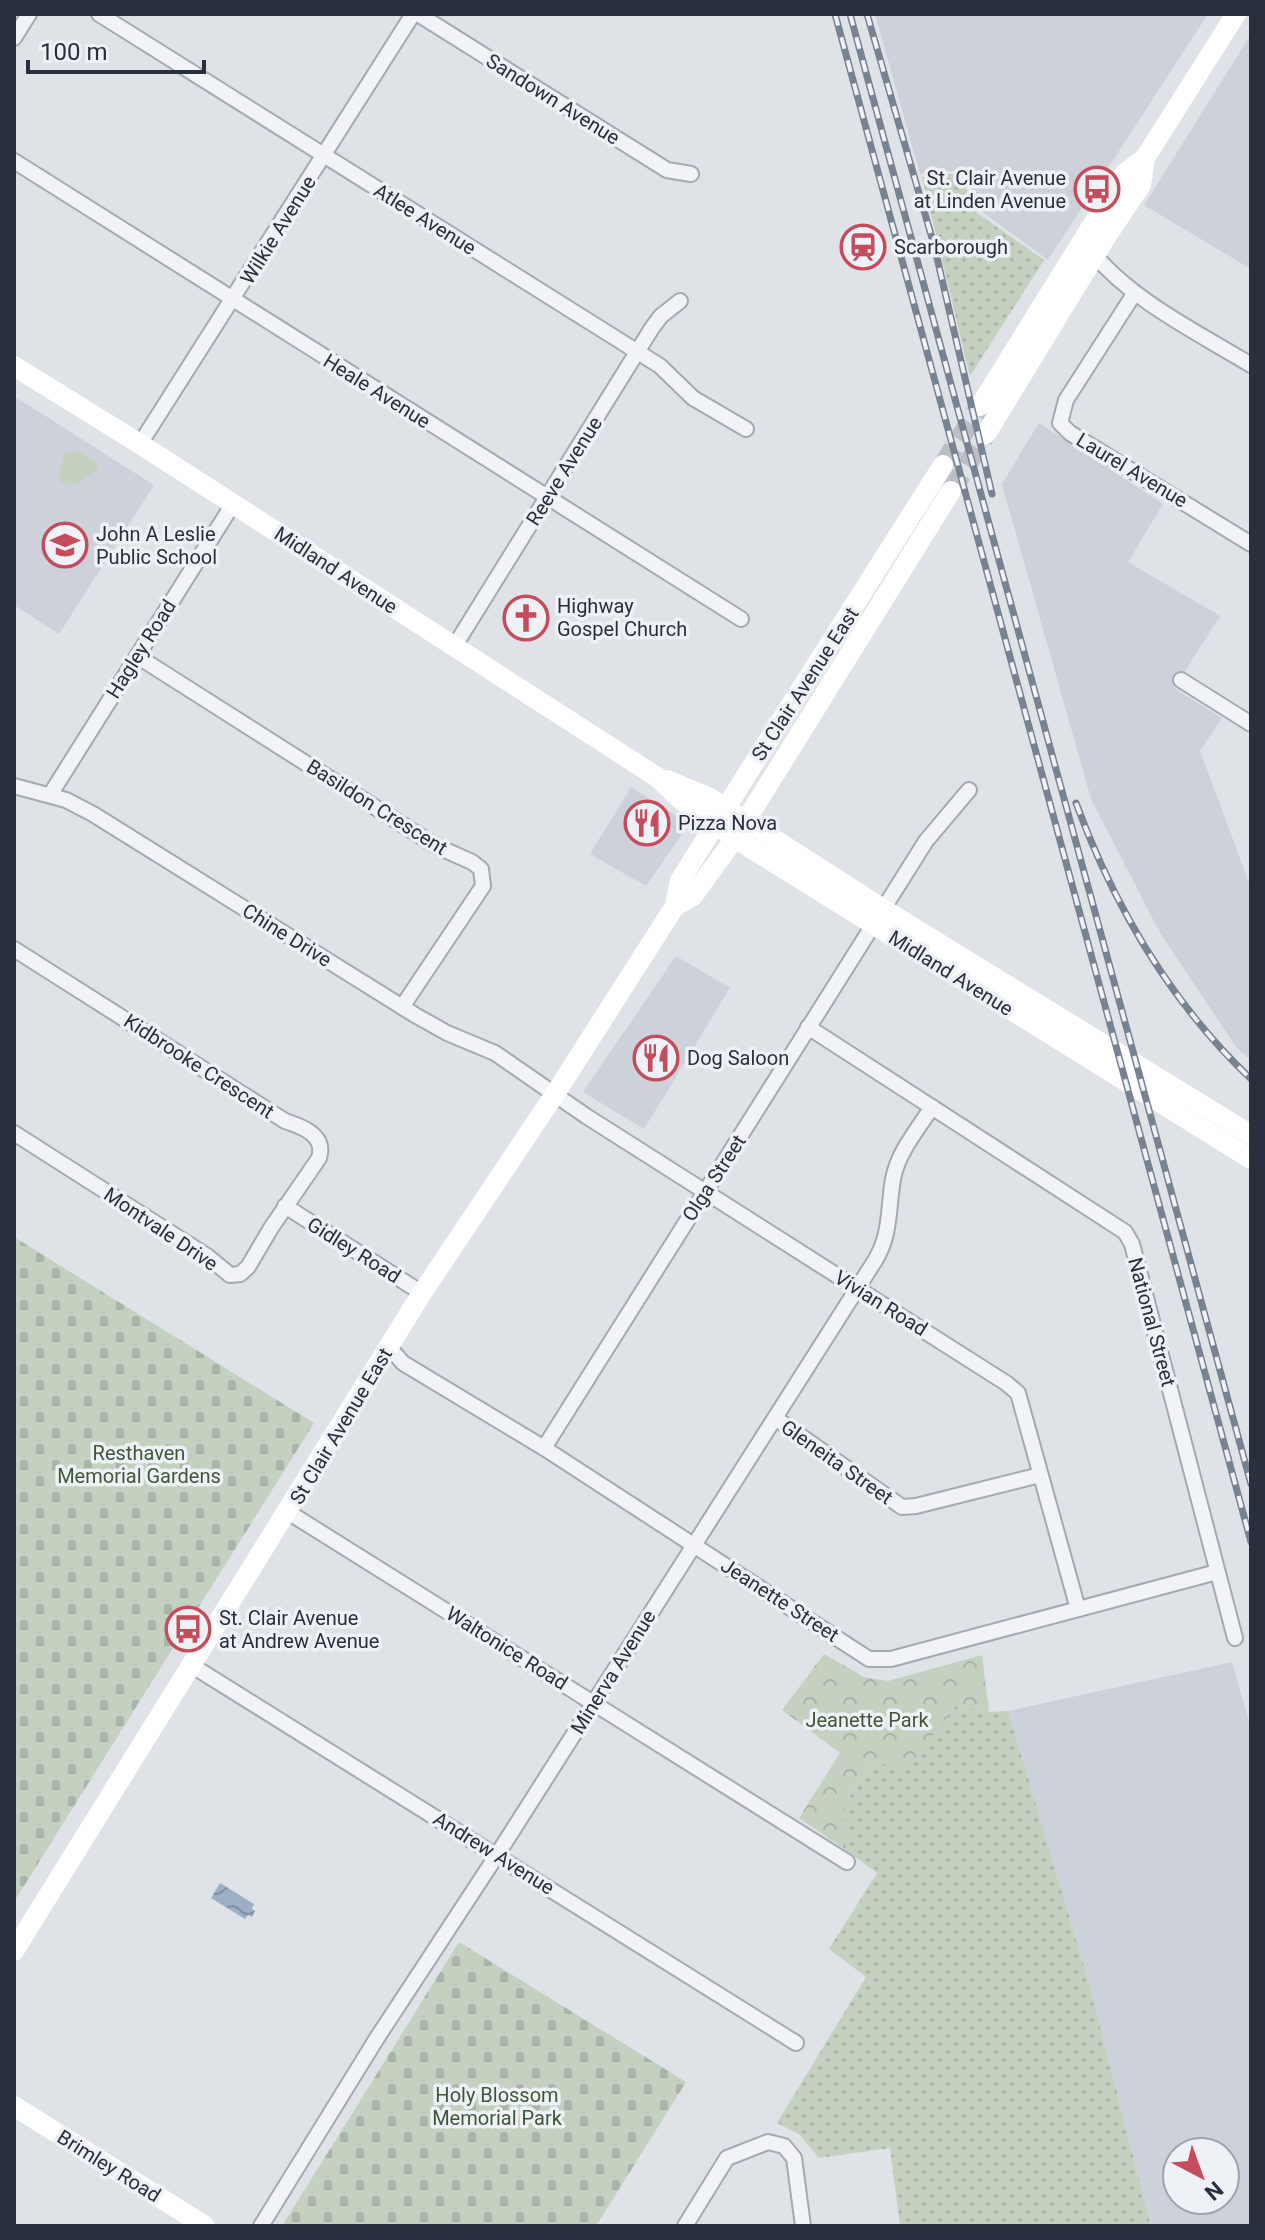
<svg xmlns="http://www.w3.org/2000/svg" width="1265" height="2240" font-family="Roboto,sans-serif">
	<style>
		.built { fill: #cdd1d9; fill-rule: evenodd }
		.grass { fill: url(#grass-dots) }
		.cemetery { fill: url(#cemetery-stones) }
		.park { fill: url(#park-crowns) }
		.pitch { fill: #c4d1c1 }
		.water { fill: url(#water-waves) }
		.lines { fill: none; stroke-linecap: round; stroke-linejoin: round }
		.secondary-tunnel { stroke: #bbbec5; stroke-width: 20; stroke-dasharray: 20 10; stroke-linecap: butt }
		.street-casing { stroke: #a5a9b1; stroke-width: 18 }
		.street { stroke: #f1f3f6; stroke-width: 14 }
		.secondary { stroke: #fff; stroke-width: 20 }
		.rail-casing { stroke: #798290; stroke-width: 7 }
		.rail { stroke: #eef1f5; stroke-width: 4; stroke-dasharray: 12; stroke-linecap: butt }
		.labels { text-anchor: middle; stroke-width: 7; stroke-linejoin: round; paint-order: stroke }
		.street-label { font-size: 20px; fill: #29303d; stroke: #eef1f5 }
		.poi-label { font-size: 20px; fill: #29303d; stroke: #eef1f5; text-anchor: start }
		.park-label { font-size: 20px; fill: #3d5837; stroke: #eef1f5 }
	</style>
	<defs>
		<pattern id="grass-dots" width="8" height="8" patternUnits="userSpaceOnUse" patternTransform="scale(2)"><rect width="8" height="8" fill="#c4d1c1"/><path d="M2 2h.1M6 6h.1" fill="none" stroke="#a8b4a7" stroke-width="1.8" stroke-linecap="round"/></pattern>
		<pattern id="cemetery-stones" width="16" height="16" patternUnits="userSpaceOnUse" patternTransform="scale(2)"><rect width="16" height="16" fill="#c4d1c1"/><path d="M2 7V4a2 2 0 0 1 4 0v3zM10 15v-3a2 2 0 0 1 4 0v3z" fill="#a8b4a7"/></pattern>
		<pattern id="park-crowns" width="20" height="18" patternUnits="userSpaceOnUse" patternTransform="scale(2)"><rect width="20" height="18" fill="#c4d1c1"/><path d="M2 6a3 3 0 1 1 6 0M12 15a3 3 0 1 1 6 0" fill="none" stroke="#a8b4a7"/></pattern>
		<pattern id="water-waves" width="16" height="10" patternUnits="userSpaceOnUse" patternTransform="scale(2)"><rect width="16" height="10" fill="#9cafc5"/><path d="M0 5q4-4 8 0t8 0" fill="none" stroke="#7f8fa1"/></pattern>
	</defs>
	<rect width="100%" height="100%" fill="#dfe2e7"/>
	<g class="built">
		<path d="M 875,14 L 1208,14 L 1048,260 L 980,210 L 963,170 L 920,174 Z"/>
		<path d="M 1251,34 L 1251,269 L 1144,205 Z"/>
		<path d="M 14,396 L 154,485 L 59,634 L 14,605 Z"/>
		<path d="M 1039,423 L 1163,504 L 1128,562 L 1220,616 L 1174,688 L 1222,718 L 1200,751 L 1251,888 L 1251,1060 L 1237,1048 L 1159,931 L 1091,799 L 1002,484 Z"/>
		<path d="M 631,787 L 678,817 L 682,825 L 682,834 L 646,886 L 590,854 Z"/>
		<path d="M 676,956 L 730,988 L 644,1129 L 583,1092 Z"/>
		<path d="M 1232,1662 L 1251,1729 L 1251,2226 L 1151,2226 L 1087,1976 L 1008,1711 ZM 1177,2152 L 1225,2152 L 1225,2200 L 1177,2200 Z"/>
	</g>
	<g class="grass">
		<path d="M 960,173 L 977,213 L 1044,260 L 970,376 L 922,177 Z"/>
		<path d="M 956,1705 L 989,1712 L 1008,1711 L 1087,1976 L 1151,2226 L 900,2226 L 890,2148 L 819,2158 L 799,2134 L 777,2123 L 866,1977 L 829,1949 L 877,1873 L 846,1850 L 844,1806 L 873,1760 L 905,1771 Z"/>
	</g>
	<g class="cemetery">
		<path d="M 14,1237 L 314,1423 L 14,1902 Z"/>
		<path d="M 459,1942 L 686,2082 L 596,2226 L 282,2226 Z"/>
	</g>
	<path class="park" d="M 824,1654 L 864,1677 L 888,1681 L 982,1655 L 989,1712 L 956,1705 L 905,1772 L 873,1760 L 844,1806 L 846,1850 L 799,1818 L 840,1753 L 782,1710 Z"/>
	<path class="pitch" d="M 66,451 L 77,451 L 98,463 L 98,469 L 78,484 L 62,483 L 58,473 Z"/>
	<path class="water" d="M 220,1883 L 254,1904 L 252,1909 L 255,1911 L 252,1917 L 248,1915 L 245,1919 L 211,1898 Z"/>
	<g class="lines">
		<g class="secondary-tunnel">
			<path d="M 943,465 L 980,406"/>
			<path d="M 951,491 L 986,434"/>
		</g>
		<g class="street-casing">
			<g id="street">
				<path d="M 99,14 L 660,366 L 693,398 L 746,429"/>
				<path d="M 418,14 L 667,170 L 691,174"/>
				<path d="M 14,38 L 29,14"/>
				<path d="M 14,161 L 741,619"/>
				<path d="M 1090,250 C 1132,301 1195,331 1251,365"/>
				<path d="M 1134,294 L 1066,400 L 1060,423 L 1070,433 L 1251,544"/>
				<path d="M 140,444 L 413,14"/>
				<path d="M 454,647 L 652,328 L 661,316 L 680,301"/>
				<path d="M 137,656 L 436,846 L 472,862 L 481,869 L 483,886 L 402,1007"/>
				<path d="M 1181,680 L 1251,724"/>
				<path d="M 14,786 L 66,800 L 93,814 L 415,1015 L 447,1033 L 495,1053 L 586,1116 L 1006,1383 L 1018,1393 L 1078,1609"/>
				<path d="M 50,795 L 233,504"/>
				<path d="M 14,949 L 285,1121 C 304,1127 326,1136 319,1158 L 271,1228 L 248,1267 L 240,1274 L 230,1275 L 207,1256 L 14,1133"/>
				<path d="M 808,1027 L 1125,1232 L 1132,1244 L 1235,1638"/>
				<path d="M 285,1206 L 422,1293"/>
				<path d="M 389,1347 L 403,1363 L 544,1448 L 869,1659 L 891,1659 L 1217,1572"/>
				<path d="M 775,1418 L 902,1507 L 916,1506 L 1040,1475"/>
				<path d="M 544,1448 L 926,841 L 969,790"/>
				<path d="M 288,1512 L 847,1862"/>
				<path d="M 191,1665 L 796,2043"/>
				<path d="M 261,2226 L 377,2038 L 497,1855 L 876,1259 C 891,1233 888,1208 893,1179 C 898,1152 918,1129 932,1107"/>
				<path d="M 685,2226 L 727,2158 L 768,2142 L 784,2146 L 794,2158 L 803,2226"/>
			</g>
		</g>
		<use href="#street" class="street"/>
		<g class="secondary">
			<path d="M 14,366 L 140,444 L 657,777 L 681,800 L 744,844 L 1251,1159"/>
			<path d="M 980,406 L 1124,174 L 1145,158 L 1236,14"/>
			<path d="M 986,434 L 1108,234 L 1141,185 L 1145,158"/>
			<path d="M 667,780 L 710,798 L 883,909 L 1251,1135"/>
			<path d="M 675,906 L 693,896 L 735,838 L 951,491"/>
			<path d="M 14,1951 L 422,1293 L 555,1094 L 675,906 L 680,881 L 694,858 L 943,465"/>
			<path d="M 14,2106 L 205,2226"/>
		</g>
		<g class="rail-casing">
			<g id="rail">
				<path d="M 835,14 L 1251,1542"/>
				<path d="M 850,14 L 1251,1484"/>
				<path d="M 867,14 L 934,245 L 992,494"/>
				<path d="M 1076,803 C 1114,906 1171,1003 1251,1079"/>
			</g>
		</g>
		<use href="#rail" class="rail"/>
	</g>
	<defs>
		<g id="bus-ring" transform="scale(2.3)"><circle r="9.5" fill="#eef1f5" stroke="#c44c5c" stroke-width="1.5"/><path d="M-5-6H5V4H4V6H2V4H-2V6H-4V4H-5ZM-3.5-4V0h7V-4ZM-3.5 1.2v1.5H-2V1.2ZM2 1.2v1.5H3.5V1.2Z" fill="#c44c5c"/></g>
		<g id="station-ring" transform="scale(2.3)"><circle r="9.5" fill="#eef1f5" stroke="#c44c5c" stroke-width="1.5"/><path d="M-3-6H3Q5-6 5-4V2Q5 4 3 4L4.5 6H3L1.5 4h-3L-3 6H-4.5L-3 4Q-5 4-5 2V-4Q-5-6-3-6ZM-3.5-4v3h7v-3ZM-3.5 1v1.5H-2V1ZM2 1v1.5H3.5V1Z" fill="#c44c5c"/></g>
		<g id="school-ring" transform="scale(2.3)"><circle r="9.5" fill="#eef1f5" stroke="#c44c5c" stroke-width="1.5"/><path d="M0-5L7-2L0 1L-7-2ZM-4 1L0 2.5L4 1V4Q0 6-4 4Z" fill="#c44c5c"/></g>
		<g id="church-ring" transform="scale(2.3)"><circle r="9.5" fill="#eef1f5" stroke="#c44c5c" stroke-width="1.5"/><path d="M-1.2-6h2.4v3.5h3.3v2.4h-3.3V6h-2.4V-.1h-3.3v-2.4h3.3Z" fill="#c44c5c"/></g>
		<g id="restaurant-ring" transform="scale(2.3)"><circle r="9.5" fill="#eef1f5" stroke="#c44c5c" stroke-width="1.5"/><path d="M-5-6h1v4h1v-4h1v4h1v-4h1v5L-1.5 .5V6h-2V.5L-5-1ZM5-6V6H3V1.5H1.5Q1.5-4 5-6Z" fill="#c44c5c"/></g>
	</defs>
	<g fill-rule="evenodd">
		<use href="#bus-ring" x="1097" y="189"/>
		<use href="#station-ring" x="863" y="247"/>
		<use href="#school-ring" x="65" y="545"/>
		<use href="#church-ring" x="526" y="618"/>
		<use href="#restaurant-ring" x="647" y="823"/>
		<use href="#restaurant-ring" x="656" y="1058"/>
		<use href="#bus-ring" x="188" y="1629"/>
	</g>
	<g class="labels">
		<g class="street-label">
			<text transform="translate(553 99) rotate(32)" y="7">Sandown Avenue</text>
			<text transform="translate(425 219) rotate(32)" y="7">Atlee Avenue</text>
			<text transform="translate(278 230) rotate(-58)" y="7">Wilkie Avenue</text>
			<text transform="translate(377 391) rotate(32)" y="7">Heale Avenue</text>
			<text transform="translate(1132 470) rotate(31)" y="7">Laurel Avenue</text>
			<text transform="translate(564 471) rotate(-58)" y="7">Reeve Avenue</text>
			<text transform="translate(336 570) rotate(33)" y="7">Midland Avenue</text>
			<text transform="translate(141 649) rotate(-58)" y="7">Hagley Road</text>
			<text transform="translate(805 684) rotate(-57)" y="7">St Clair Avenue East</text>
			<text transform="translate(377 807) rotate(32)" y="7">Basildon Crescent</text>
			<text transform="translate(287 935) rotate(32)" y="7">Chine Drive</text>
			<text transform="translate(951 973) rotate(32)" y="7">Midland Avenue</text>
			<text transform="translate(199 1066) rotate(33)" y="7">Kidbrooke Crescent</text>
			<text transform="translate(714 1178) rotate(-57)" y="7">Olga Street</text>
			<text transform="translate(161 1229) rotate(34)" y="7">Montvale Drive</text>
			<text transform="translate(354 1250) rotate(32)" y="7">Gidley Road</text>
			<text transform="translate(881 1303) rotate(32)" y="7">Vivian Road</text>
			<text transform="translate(1152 1322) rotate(75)" y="7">National Street</text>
			<text transform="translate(341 1426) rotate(-59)" y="7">St Clair Avenue East</text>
			<text transform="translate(837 1462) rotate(35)" y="7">Gleneita Street</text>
			<text transform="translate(780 1600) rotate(33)" y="7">Jeanette Street</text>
			<text transform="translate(507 1648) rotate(32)" y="7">Waltonice Road</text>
			<text transform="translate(613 1672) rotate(-58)" y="7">Minerva Avenue</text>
			<text transform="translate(494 1853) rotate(32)" y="7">Andrew Avenue</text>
			<text transform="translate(109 2166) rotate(32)" y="7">Brimley Road</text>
		</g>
		<g class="poi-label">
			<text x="1066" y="185" text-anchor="end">St. Clair Avenue<tspan x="1066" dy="23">at Linden Avenue</tspan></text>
			<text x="894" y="254">Scarborough</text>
			<text x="96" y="541">John A Leslie<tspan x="96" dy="23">Public School</tspan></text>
			<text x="557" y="613">Highway<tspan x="557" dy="23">Gospel Church</tspan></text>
			<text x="678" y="830">Pizza Nova</text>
			<text x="687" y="1065">Dog Saloon</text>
			<text x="219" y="1625">St. Clair Avenue<tspan x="219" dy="23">at Andrew Avenue</tspan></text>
		</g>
		<g class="park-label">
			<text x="139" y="1460">Resthaven<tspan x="139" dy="23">Memorial Gardens</tspan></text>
			<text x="867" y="1727">Jeanette Park</text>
			<text x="497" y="2102">Holy Blossom<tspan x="497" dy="23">Memorial Park</tspan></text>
		</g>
	</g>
	<rect width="1265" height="2240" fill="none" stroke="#29303d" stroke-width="32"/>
	<g transform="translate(1201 2176) rotate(139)"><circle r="38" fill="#eef1f5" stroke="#9fa4ab" stroke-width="2"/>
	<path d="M0-6L14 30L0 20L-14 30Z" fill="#c44c5c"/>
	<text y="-12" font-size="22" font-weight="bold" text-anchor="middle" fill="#29303d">N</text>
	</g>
	<path d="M28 60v12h176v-12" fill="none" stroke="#29303d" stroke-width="4"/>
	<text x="40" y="60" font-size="24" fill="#29303d" stroke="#eef1f5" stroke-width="6" paint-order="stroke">100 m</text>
</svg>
